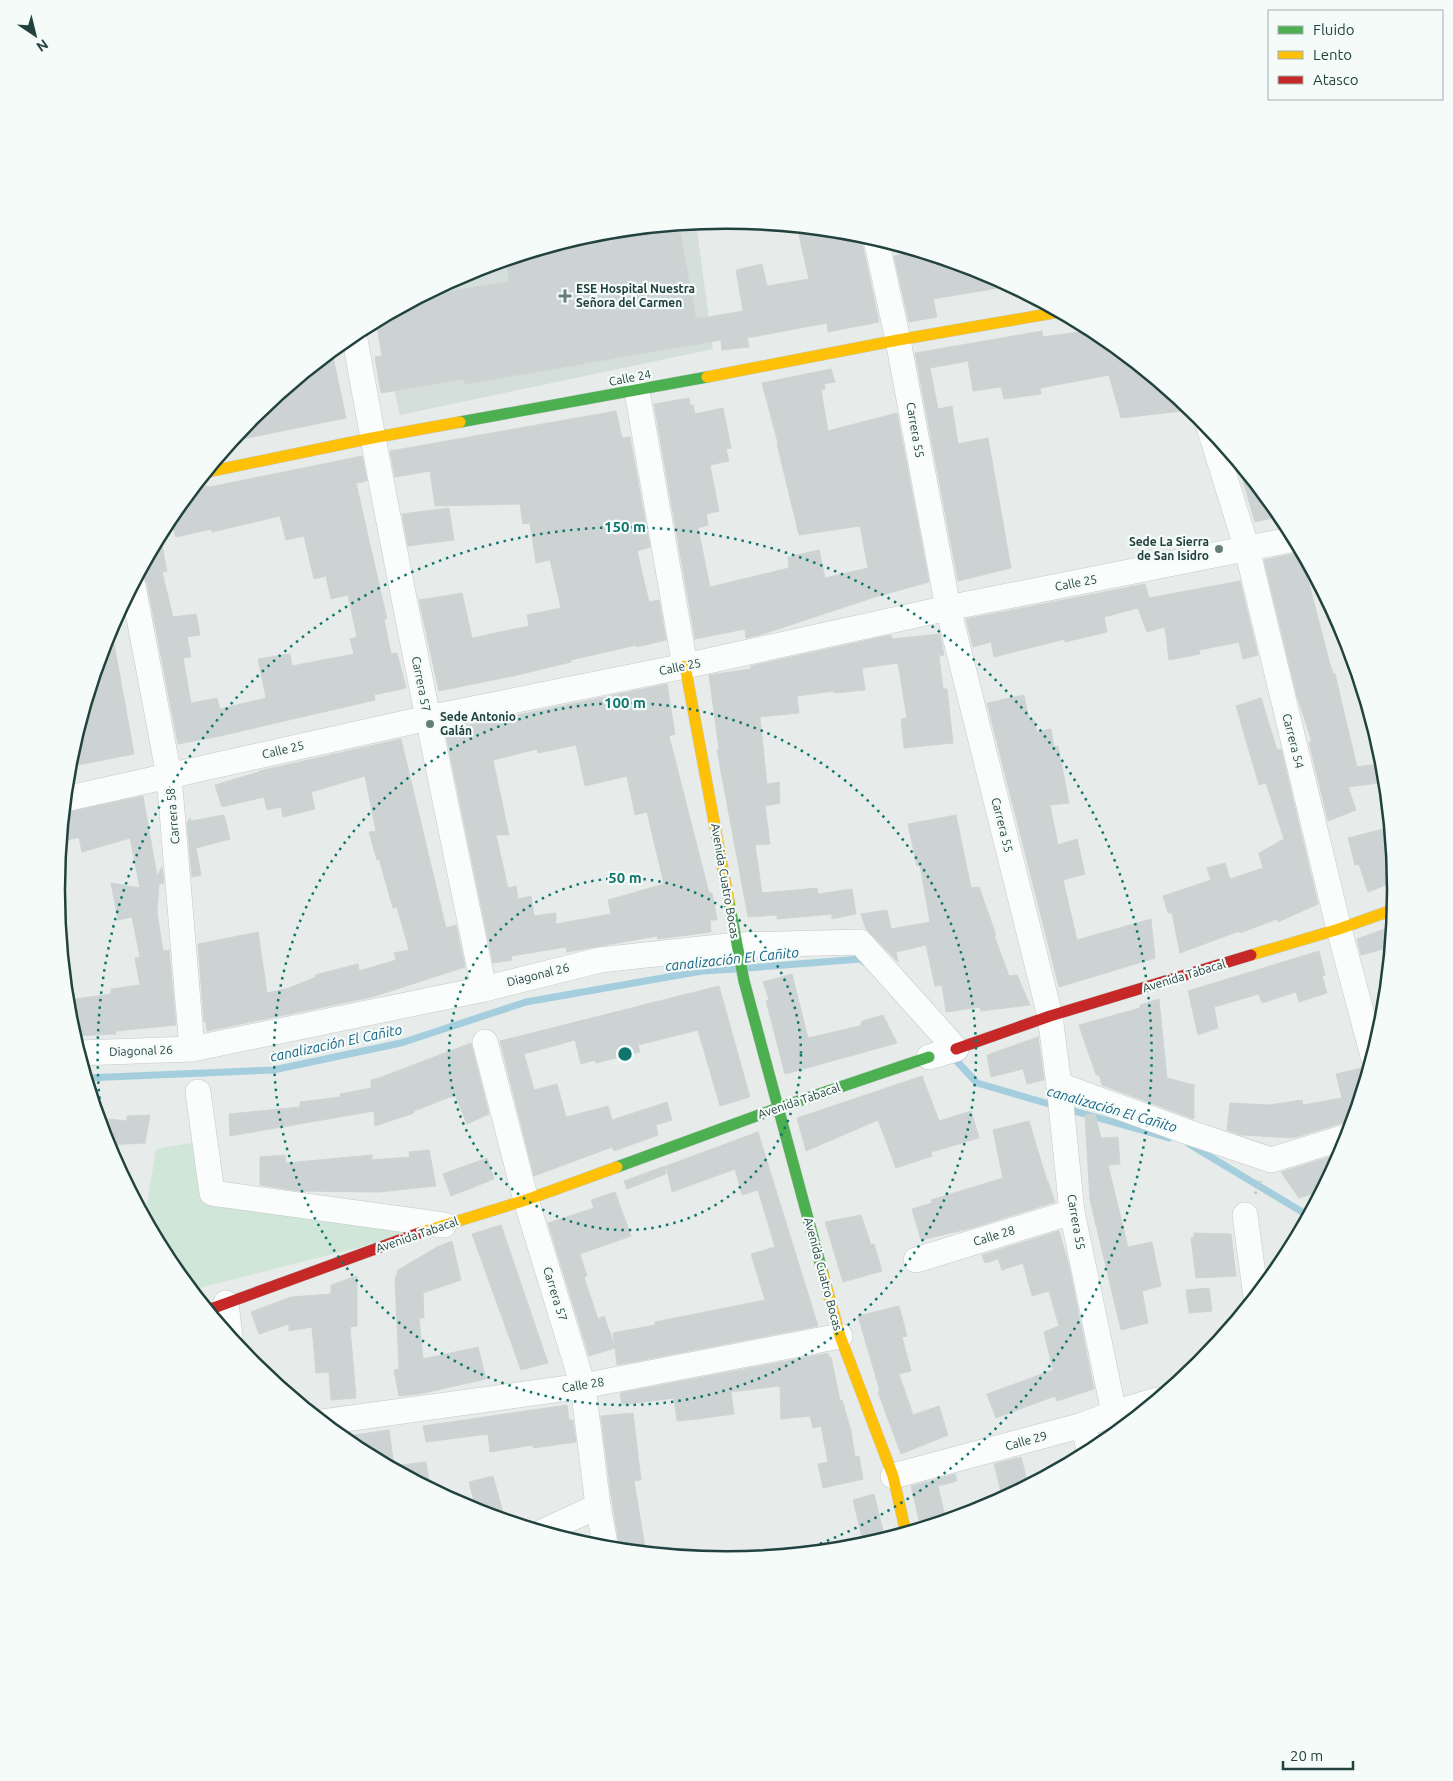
<svg xmlns="http://www.w3.org/2000/svg" width="1453" height="1781" font-family="Ubuntu,sans-serif">
	<style>
		.built { fill: #d4dedb }
		.green { fill: #cfe6d9 }
		.lines { fill: none; stroke-linecap: round; stroke-linejoin: round }
		.stream { stroke: #a4cedd; stroke-width: 7 }
		.building { fill: #cdd3d2; stroke: #cfd5d3; fill-rule: evenodd }
		.street-casing { stroke: #c4c9c8; stroke-width: 26 }
		.fast-casing { stroke: #c2cac8; stroke-width: 12 }
		.slow-casing { stroke: #c2cac8; stroke-width: 12 }
		.jam-casing { stroke: #c2cac8; stroke-width: 12 }
		.path { stroke: #c2cbca; stroke-width: 3; stroke-dasharray: 2.5 4; stroke-linecap: butt }
		.street { stroke: #fbfcfc; stroke-width: 25 }
		.fast { stroke: #4caf50; stroke-width: 11 }
		.slow { stroke: #ffc107; stroke-width: 11 }
		.jam { stroke: #c62828; stroke-width: 11 }
		.ring { fill: none; stroke: #0f766e; stroke-width: 2.5; stroke-dasharray: 2.5 5 }
		.poi-dot { fill: #667e7a; stroke: #f5fbf9; stroke-width: 2 }
		.labels { text-anchor: middle; stroke-width: 4.5; stroke-linejoin: round; paint-order: stroke }
		.poi-label { font-size: 12px; font-weight: bold; fill: #21423e; stroke: #f5fbf9; text-anchor: start }
		.street-label { font-size: 12px; fill: #21423e; stroke: #f5fbf9 }
		.water-label { font-size: 14px; font-style: italic; fill: #156385; stroke: #f5fbf9 }
		.rim { fill: none; stroke: #21423e; stroke-width: 2.5 }
		.centre { fill: #0f766e; stroke: #f5fbf9; stroke-width: 2.5 }
		.ring-label { font-size: 15px; text-anchor: middle; font-weight: bold; fill: #0f766e; stroke: #f5fbf9; stroke-width: 4.5; stroke-linejoin: round; paint-order: stroke }
	</style>
	<rect width="100%" height="100%" fill="#e7ecea"/>
	<path class="built" d="M 696,223 L 713,349 L 400,415 L 378,320 L 470,271 L 596,233 Z"/>
	<path class="green" d="M 196,1142 L 208,1201 L 419,1232 L 191,1290 L 169,1263 L 145,1218 L 156,1149 Z"/>
	<g class="lines">
		<g class="stream">
			<path d="M 747,968 L 861,959 L 864,962"/>
			<path d="M 952,1056 L 977,1083 L 1056,1106"/>
			<path d="M 86,1078 L 273,1070 L 401,1043 L 526,1002 L 702,971 L 736,969"/>
			<path d="M 1067,1109 L 1169,1138"/>
			<path d="M 1189,1144 L 1309,1216"/>
		</g>
	</g>
	<g class="building">
		<path d="M 679,225 L 696,319 L 743,311 L 736,270 L 762,264 L 767,286 L 809,279 L 797,227 L 862,235 L 862,242 L 879,322 L 828,332 L 827,323 L 747,338 L 749,347 L 722,350 L 721,340 L 465,384 L 464,379 L 381,393 L 375,357 L 382,356 L 376,321 L 449,282 L 450,291 L 509,282 L 506,260 L 596,233 Z"/>
		<path d="M 918,252 L 983,271 L 1010,286 L 933,299 L 937,317 L 909,322 L 894,256 Z"/>
		<path d="M 1093,330 L 1178,398 L 1182,411 L 1121,418 L 1109,375 L 1040,388 L 1041,394 L 1004,399 L 1001,387 L 973,391 L 968,361 L 930,368 L 938,409 L 952,406 L 958,444 L 988,438 L 1011,568 L 958,581 L 915,353 L 1042,331 L 1043,337 Z"/>
		<path d="M 332,352 L 346,418 L 233,441 L 253,416 Z"/>
		<path d="M 831,369 L 835,382 L 824,384 L 825,389 L 821,390 L 828,431 L 897,413 L 929,582 L 875,597 L 763,634 L 746,638 L 745,629 L 695,639 L 654,404 L 689,398 L 690,405 L 693,405 L 695,414 L 723,408 L 731,448 L 726,449 L 729,461 L 710,465 L 719,511 L 706,514 L 708,525 L 698,528 L 710,587 L 789,568 L 788,557 L 819,550 L 825,578 L 868,568 L 860,526 L 799,535 L 777,444 L 778,443 L 762,383 Z"/>
		<path d="M 616,411 L 622,438 L 630,437 L 650,547 L 637,551 L 649,602 L 659,600 L 666,640 L 636,647 L 636,645 L 571,660 L 571,662 L 513,676 L 439,691 L 419,600 L 462,593 L 472,638 L 529,626 L 527,615 L 561,608 L 550,560 L 536,563 L 530,523 L 523,524 L 520,504 L 435,506 L 430,471 L 395,477 L 390,451 Z"/>
		<path d="M 362,456 L 367,481 L 356,483 L 387,619 L 384,619 L 391,654 L 397,653 L 406,688 L 374,695 L 375,700 L 220,736 L 178,744 L 147,583 L 144,577 L 140,574 L 160,536 L 167,571 L 162,572 L 173,617 L 196,614 L 200,635 L 187,637 L 191,657 L 183,658 L 191,703 L 217,698 L 220,709 L 266,698 L 258,659 L 290,654 L 292,666 L 354,654 L 350,639 L 357,637 L 348,595 L 331,599 L 326,576 L 314,579 L 304,536 L 286,540 L 280,516 L 212,532 L 212,529 L 176,537 L 170,517 L 196,485 L 210,487 Z"/>
		<path d="M 1237,461 L 1282,516 L 1255,522 Z"/>
		<path d="M 449,508 L 454,540 L 408,546 L 402,514 Z"/>
		<path d="M 1301,552 L 1329,661 L 1333,674 L 1335,674 L 1357,767 L 1384,763 L 1386,782 L 1348,787 L 1356,810 L 1328,821 L 1309,742 L 1312,742 L 1297,696 L 1264,560 Z"/>
		<path d="M 1240,581 L 1258,655 L 1243,659 L 1239,642 L 1199,650 L 1200,654 L 1169,660 L 1165,627 L 1147,632 L 1138,608 L 1104,617 L 1107,632 L 1065,642 L 1065,639 L 994,657 L 991,642 L 973,647 L 966,619 L 1145,584 L 1149,598 Z"/>
		<path d="M 111,627 L 134,754 L 68,767 L 80,725 L 107,634 Z"/>
		<path d="M 940,634 L 944,655 L 939,656 L 943,689 L 947,689 L 953,743 L 904,748 L 901,719 L 907,718 L 898,663 L 862,668 L 865,690 L 835,693 L 834,691 L 797,696 L 799,713 L 760,717 L 767,784 L 779,782 L 780,803 L 765,806 L 770,844 L 755,845 L 762,893 L 817,888 L 818,894 L 852,889 L 856,914 L 832,919 L 832,914 L 777,919 L 777,915 L 748,917 L 717,750 L 719,749 L 709,675 L 751,669 L 751,666 L 891,635 L 892,639 Z"/>
		<path d="M 667,684 L 675,734 L 669,736 L 709,893 L 712,893 L 717,920 L 710,920 L 711,932 L 658,939 L 657,936 L 567,952 L 566,947 L 511,956 L 512,960 L 493,963 L 445,730 ZM 576,745 L 585,786 L 627,776 L 635,815 L 647,812 L 664,884 L 608,900 L 611,914 L 556,924 L 556,913 L 534,916 L 531,896 L 518,899 L 516,886 L 508,888 L 496,835 L 509,835 L 493,760 L 537,749 L 538,753 Z"/>
		<path d="M 1024,695 L 1029,720 L 1034,720 L 1037,732 L 1051,729 L 1054,747 L 1058,746 L 1069,803 L 1050,805 L 1058,845 L 1077,839 L 1085,874 L 1063,880 L 1077,940 L 1151,919 L 1155,958 L 1059,987 L 987,703 Z"/>
		<path d="M 1261,698 L 1277,750 L 1281,749 L 1318,904 L 1278,922 L 1277,919 L 1240,933 L 1239,931 L 1180,953 L 1172,913 L 1168,913 L 1163,896 L 1211,880 L 1207,868 L 1225,863 L 1230,879 L 1263,868 L 1259,853 L 1284,839 L 1266,783 L 1259,785 L 1236,706 Z"/>
		<path d="M 401,739 L 446,928 L 456,925 L 465,967 L 372,997 L 207,1031 L 206,1022 L 204,1022 L 198,944 L 258,932 L 267,993 L 289,988 L 316,977 L 315,975 L 358,964 L 359,971 L 396,960 L 394,953 L 409,950 L 397,907 L 393,908 L 379,859 L 377,860 L 369,832 L 376,831 L 365,776 L 311,792 L 315,809 L 283,817 L 281,807 L 267,810 L 264,797 L 222,807 L 215,785 L 259,772 L 259,771 Z"/>
		<path d="M 143,796 L 157,876 L 162,867 L 164,883 L 159,884 L 157,912 L 163,951 L 169,950 L 176,1025 L 116,1031 L 116,1034 L 74,1036 L 68,1000 L 111,994 L 111,989 L 140,985 L 135,958 L 140,957 L 132,917 L 118,920 L 111,883 L 140,888 L 130,838 L 82,852 L 79,837 L 61,842 L 64,813 Z"/>
		<path d="M 224,815 L 230,839 L 196,848 L 201,875 L 192,877 L 187,823 L 190,818 L 191,821 Z"/>
		<path d="M 956,815 L 971,888 L 979,887 L 996,935 L 994,935 L 1009,976 L 1017,975 L 1030,1005 L 981,1011 L 980,1007 L 946,1012 L 942,985 L 935,986 L 926,945 L 896,952 L 898,962 L 866,929 L 861,914 L 887,910 L 891,929 L 930,922 L 920,865 L 917,866 L 908,824 Z"/>
		<path d="M 1391,827 L 1396,881 L 1368,892 L 1359,864 L 1355,865 L 1348,838 Z"/>
		<path d="M 1393,926 L 1391,947 L 1361,955 L 1357,939 Z"/>
		<path d="M 1319,951 L 1325,975 L 1322,976 L 1327,993 L 1299,1002 L 1296,992 L 1262,1003 L 1259,994 L 1214,1007 L 1218,1028 L 1198,1035 L 1188,991 Z"/>
		<path d="M 792,974 L 808,1038 L 860,1026 L 862,1021 L 883,1015 L 897,1043 L 785,1074 L 766,1001 L 769,1000 L 763,982 Z"/>
		<path d="M 719,986 L 750,1097 L 720,1106 L 698,1030 L 638,1045 L 640,1052 L 596,1063 L 595,1060 L 581,1064 L 575,1040 L 524,1054 L 534,1090 L 557,1084 L 566,1117 L 608,1106 L 612,1120 L 667,1102 L 672,1120 L 656,1125 L 658,1135 L 614,1151 L 612,1147 L 534,1176 L 500,1041 Z"/>
		<path d="M 1159,999 L 1167,1078 L 1194,1085 L 1194,1119 L 1102,1085 L 1099,1075 L 1096,1075 L 1079,1025 L 1140,1008 L 1140,1005 Z"/>
		<path d="M 1038,1037 L 1044,1080 L 1027,1084 L 1023,1069 L 991,1077 L 987,1055 Z"/>
		<path d="M 471,1043 L 489,1114 L 467,1124 L 455,1095 L 414,1111 L 414,1113 L 375,1126 L 374,1111 L 230,1136 L 229,1114 L 300,1107 L 300,1102 L 340,1097 L 340,1094 L 371,1088 L 371,1080 L 379,1078 Z"/>
		<path d="M 1365,1067 L 1369,1070 L 1353,1122 L 1345,1122 L 1293,1138 L 1241,1135 L 1227,1130 L 1230,1103 L 1269,1105 L 1302,1100 L 1303,1105 L 1342,1098 L 1336,1074 Z"/>
		<path d="M 922,1076 L 939,1121 L 971,1111 L 979,1138 L 931,1152 L 932,1156 L 896,1168 L 878,1120 L 806,1151 L 797,1118 Z"/>
		<path d="M 1095,1114 L 1101,1138 L 1118,1137 L 1120,1164 L 1108,1165 L 1128,1247 L 1152,1242 L 1161,1286 L 1142,1291 L 1148,1323 L 1121,1330 L 1090,1200 L 1085,1115 Z"/>
		<path d="M 150,1115 L 145,1143 L 107,1145 L 98,1118 L 127,1121 L 127,1116 Z"/>
		<path d="M 1029,1121 L 1047,1181 L 1048,1181 L 1055,1202 L 972,1228 L 921,1240 L 912,1209 L 932,1203 L 931,1200 L 1003,1178 L 993,1130 Z"/>
		<path d="M 758,1132 L 818,1326 L 617,1365 L 615,1348 L 589,1356 L 548,1223 L 594,1208 L 591,1200 L 615,1192 L 631,1236 L 580,1254 L 587,1276 L 584,1277 L 598,1319 L 604,1316 L 615,1347 L 613,1333 L 655,1325 L 655,1322 L 765,1300 L 751,1254 L 775,1247 L 758,1190 L 742,1195 L 735,1169 L 672,1192 L 666,1166 Z"/>
		<path d="M 429,1150 L 436,1186 L 379,1192 L 299,1191 L 260,1185 L 260,1157 L 285,1155 L 286,1163 L 372,1155 L 372,1160 L 410,1157 L 409,1152 Z"/>
		<path d="M 1343,1153 L 1323,1190 L 1299,1198 L 1281,1172 Z"/>
		<path d="M 487,1158 L 494,1179 L 451,1196 L 443,1174 Z"/>
		<path d="M 665,1166 L 666,1174 L 627,1189 L 624,1181 Z"/>
		<path d="M 861,1215 L 871,1245 L 874,1244 L 882,1271 L 843,1282 L 825,1222 Z"/>
		<path d="M 501,1225 L 548,1363 L 521,1370 L 472,1234 Z"/>
		<path d="M 1059,1231 L 1069,1266 L 1094,1389 L 1057,1401 L 1055,1396 L 996,1418 L 987,1394 L 1053,1370 L 1044,1332 L 1059,1326 L 1049,1291 L 1032,1296 L 1023,1263 L 1002,1270 L 998,1259 L 985,1263 L 982,1255 Z"/>
		<path d="M 1194,1233 L 1231,1234 L 1236,1276 L 1196,1278 L 1191,1238 L 1194,1237 Z"/>
		<path d="M 452,1241 L 461,1280 L 423,1293 L 424,1318 L 419,1318 L 423,1359 L 478,1347 L 486,1379 L 419,1394 L 399,1396 L 394,1370 L 399,1369 L 395,1280 L 398,1270 L 437,1247 Z"/>
		<path d="M 357,1276 L 357,1326 L 350,1327 L 356,1398 L 331,1400 L 329,1372 L 316,1373 L 312,1327 L 289,1331 L 289,1324 L 259,1334 L 251,1312 L 291,1297 L 331,1294 L 331,1285 Z"/>
		<path d="M 1209,1288 L 1212,1311 L 1189,1313 L 1186,1290 Z"/>
		<path d="M 899,1306 L 907,1336 L 902,1337 L 911,1371 L 899,1374 L 913,1415 L 939,1406 L 948,1435 L 901,1454 L 878,1392 L 880,1391 L 858,1316 Z"/>
		<path d="M 828,1353 L 829,1357 L 831,1357 L 840,1401 L 842,1400 L 851,1431 L 855,1457 L 859,1456 L 863,1479 L 823,1488 L 818,1464 L 828,1462 L 821,1426 L 813,1428 L 810,1416 L 781,1419 L 780,1386 L 731,1392 L 734,1414 L 697,1419 L 677,1421 L 674,1398 L 622,1405 L 620,1393 Z"/>
		<path d="M 567,1405 L 569,1420 L 573,1420 L 576,1442 L 533,1448 L 533,1445 L 490,1452 L 488,1434 L 426,1442 L 423,1426 Z"/>
		<path d="M 633,1413 L 641,1480 L 634,1481 L 646,1553 L 620,1550 L 611,1494 L 601,1416 Z"/>
		<path d="M 389,1430 L 394,1466 L 426,1462 L 430,1488 L 354,1448 L 341,1437 Z"/>
		<path d="M 1021,1457 L 1028,1484 L 1001,1492 L 994,1464 Z"/>
		<path d="M 955,1474 L 957,1481 L 938,1486 L 946,1521 L 921,1529 L 911,1486 Z"/>
		<path d="M 493,1476 L 505,1520 L 477,1512 L 469,1482 Z"/>
		<path d="M 874,1494 L 885,1539 L 864,1546 L 853,1500 Z"/>
	</g>
	<g class="lines">
		<g class="street-casing">
			<g id="street">
				<path d="M 876,239 L 898,340 L 948,608 L 1050,1016 L 1059,1085 L 1072,1212 L 1114,1413"/>
				<path d="M 354,334 C 393,553 439,771 484,989"/>
				<path d="M 637,391 L 685,666"/>
				<path d="M 1209,427 L 1247,549 L 1339,929 L 1373,1056"/>
				<path d="M 133,586 L 169,776 L 192,1049"/>
				<path d="M 65,799 L 428,718 L 685,666 L 948,608 L 1295,539"/>
				<path d="M 485,1042 L 526,1200 L 583,1386 L 598,1506 L 606,1549"/>
				<path d="M 79,1053 L 192,1049 L 484,989 L 600,960 L 737,945 L 860,942 L 956,1049 L 929,1057"/>
				<path d="M 1059,1085 L 1185,1131 L 1271,1160 L 1349,1136"/>
				<path d="M 198,1092 L 212,1193 L 444,1225"/>
				<path d="M 1245,1215 L 1256,1297"/>
				<path d="M 916,1260 L 1072,1212"/>
				<path d="M 226,1303 L 230,1337"/>
				<path d="M 323,1422 L 583,1386 L 840,1336"/>
				<path d="M 1083,1425 L 1090,1453"/>
				<path d="M 893,1476 L 1083,1425 L 1114,1413 L 1157,1400"/>
				<path d="M 542,1532 L 598,1506"/>
			</g>
		</g>
		<g class="fast-casing">
			<g id="fast">
				<path d="M 460,422 L 707,377"/>
				<path d="M 729,902 L 744,981 L 823,1274"/>
				<path d="M 617,1167 L 778,1108 L 929,1057"/>
			</g>
		</g>
		<g class="slow-casing">
			<g id="slow">
				<path d="M 707,377 L 898,340 L 1059,312"/>
				<path d="M 207,472 L 372,438 L 460,422"/>
				<path d="M 685,666 L 729,902"/>
				<path d="M 1251,955 L 1339,929 L 1395,909"/>
				<path d="M 419,1233 L 526,1200 L 617,1167"/>
				<path d="M 823,1274 L 840,1336 L 893,1476 L 906,1533"/>
			</g>
		</g>
		<g class="jam-casing">
			<g id="jam">
				<path d="M 956,1049 L 1050,1016 L 1251,955"/>
				<path d="M 208,1310 L 419,1233"/>
			</g>
		</g>
		<path class="path" d="M 1255,1194 L 1261,1181"/>
		<use href="#street" class="street"/>
		<use href="#fast" class="fast"/>
		<use href="#slow" class="slow"/>
		<use href="#jam" class="jam"/>
	</g>
	<g class="ring">
		<circle cx="625" cy="1054" r="176"/>
		<circle cx="625" cy="1054" r="351"/>
		<path d="M104 1136A527 527 0 1 1 792 1554"/>
	</g>
	<g class="poi-dot">
		<path d="M562.5 288.5h5v5h5v5h-5v5h-5v-5h-5v-5h5z"/>
		<circle cx="1219" cy="549" r="5"/>
		<circle cx="430" cy="724" r="5"/>
	</g>
	<g class="labels">
		<g class="poi-label">
			<text x="576" y="293">ESE Hospital Nuestra<tspan x="576" dy="14">Señora del Carmen</tspan></text>
			<text x="1209" y="546" text-anchor="end">Sede La Sierra<tspan x="1209" dy="14">de San Isidro</tspan></text>
			<text x="440" y="721">Sede Antonio<tspan x="440" dy="14">Galán</tspan></text>
		</g>
		<g class="street-label">
			<text transform="translate(630 378) rotate(-11)" y="4">Calle 24</text>
			<text transform="translate(915 430) rotate(80)" y="4">Carrera 55</text>
			<text transform="translate(1076 583) rotate(-11)" y="4">Calle 25</text>
			<text transform="translate(680 667) rotate(-12)" y="4">Calle 25</text>
			<text transform="translate(421 684) rotate(79)" y="4">Carrera 57</text>
			<text transform="translate(1293 741) rotate(76)" y="4">Carrera 54</text>
			<text transform="translate(283 750) rotate(-13)" y="4">Calle 25</text>
			<text transform="translate(173 816) rotate(-95)" y="4">Carrera 58</text>
			<text transform="translate(1002 825) rotate(76)" y="4">Carrera 55</text>
			<text transform="translate(725 881) rotate(80)" y="4">Avenida Cuatro Bocas</text>
			<text transform="translate(538 975) rotate(-14)" y="4">Diagonal 26</text>
			<text transform="translate(1184 976) rotate(-17)" y="4">Avenida Tabacal</text>
			<text transform="translate(141 1051) rotate(-2)" y="4">Diagonal 26</text>
			<text transform="translate(799 1101) rotate(-19)" y="4">Avenida Tabacal</text>
			<text transform="translate(1076 1222) rotate(80)" y="4">Carrera 55</text>
			<text transform="translate(417 1235) rotate(-19)" y="4">Avenida Tabacal</text>
			<text transform="translate(994 1236) rotate(-17)" y="4">Calle 28</text>
			<text transform="translate(823 1274) rotate(75)" y="4">Avenida Cuatro Bocas</text>
			<text transform="translate(555 1294) rotate(73)" y="4">Carrera 57</text>
			<text transform="translate(583 1385) rotate(-9)" y="4">Calle 28</text>
			<text transform="translate(1026 1441) rotate(-15)" y="4">Calle 29</text>
		</g>
		<g class="water-label">
			<text transform="translate(732 959) rotate(-6)" y="5">canalización El Cañito</text>
			<text transform="translate(336 1043) rotate(-12)" y="5">canalización El Cañito</text>
			<text transform="translate(1112 1109) rotate(16)" y="5">canalización El Cañito</text>
		</g>
	</g>
	<path d="M0 0H1453V1781H0ZM65 890a661 661 0 1 1 1322 0a661 661 0 1 1-1322 0Z" fill="#f5fbf9" fill-rule="evenodd"/>
	<path class="rim" d="M65 890a661 661 0 1 1 1322 0a661 661 0 1 1-1322 0Z"/>
	<circle cx="625" cy="1054" r="8" class="centre"/>
	<g class="ring-label">
		<text x="625" y="532">150 m</text>
		<text x="625" y="708">100 m</text>
		<text x="625" y="883">50 m</text>
	</g>
	<rect x="1268" y="10" width="175" height="90" fill="#f5fbf9" stroke="#a0b1ae"/>
	<rect x="1278" y="26" width="25" height="8" fill="#4caf50" stroke="#a0b1ae"/>
	<text x="1313" y="35" font-size="15" fill="#21423e">Fluido</text>
	<rect x="1278" y="51" width="25" height="8" fill="#ffc107" stroke="#a0b1ae"/>
	<text x="1313" y="60" font-size="15" fill="#21423e">Lento</text>
	<rect x="1278" y="76" width="25" height="8" fill="#c62828" stroke="#a0b1ae"/>
	<text x="1313" y="85" font-size="15" fill="#21423e">Atasco</text>
	<g transform="translate(35 35) rotate(145)" stroke="#f5fbf9" stroke-width="4" paint-order="stroke">
	<path d="M0-4L9 19L0 12L-9 19Z" fill="#21423e"/>
	<text y="-8" font-size="14" font-weight="bold" text-anchor="middle" fill="#21423e">N</text>
	</g>
	<path d="M1283 1761v8h70v-8" fill="none" stroke="#21423e" stroke-width="2.5"/>
	<text x="1290" y="1761" font-size="15" fill="#21423e" stroke="#f5fbf9" stroke-width="4" paint-order="stroke">20 m</text>
</svg>
